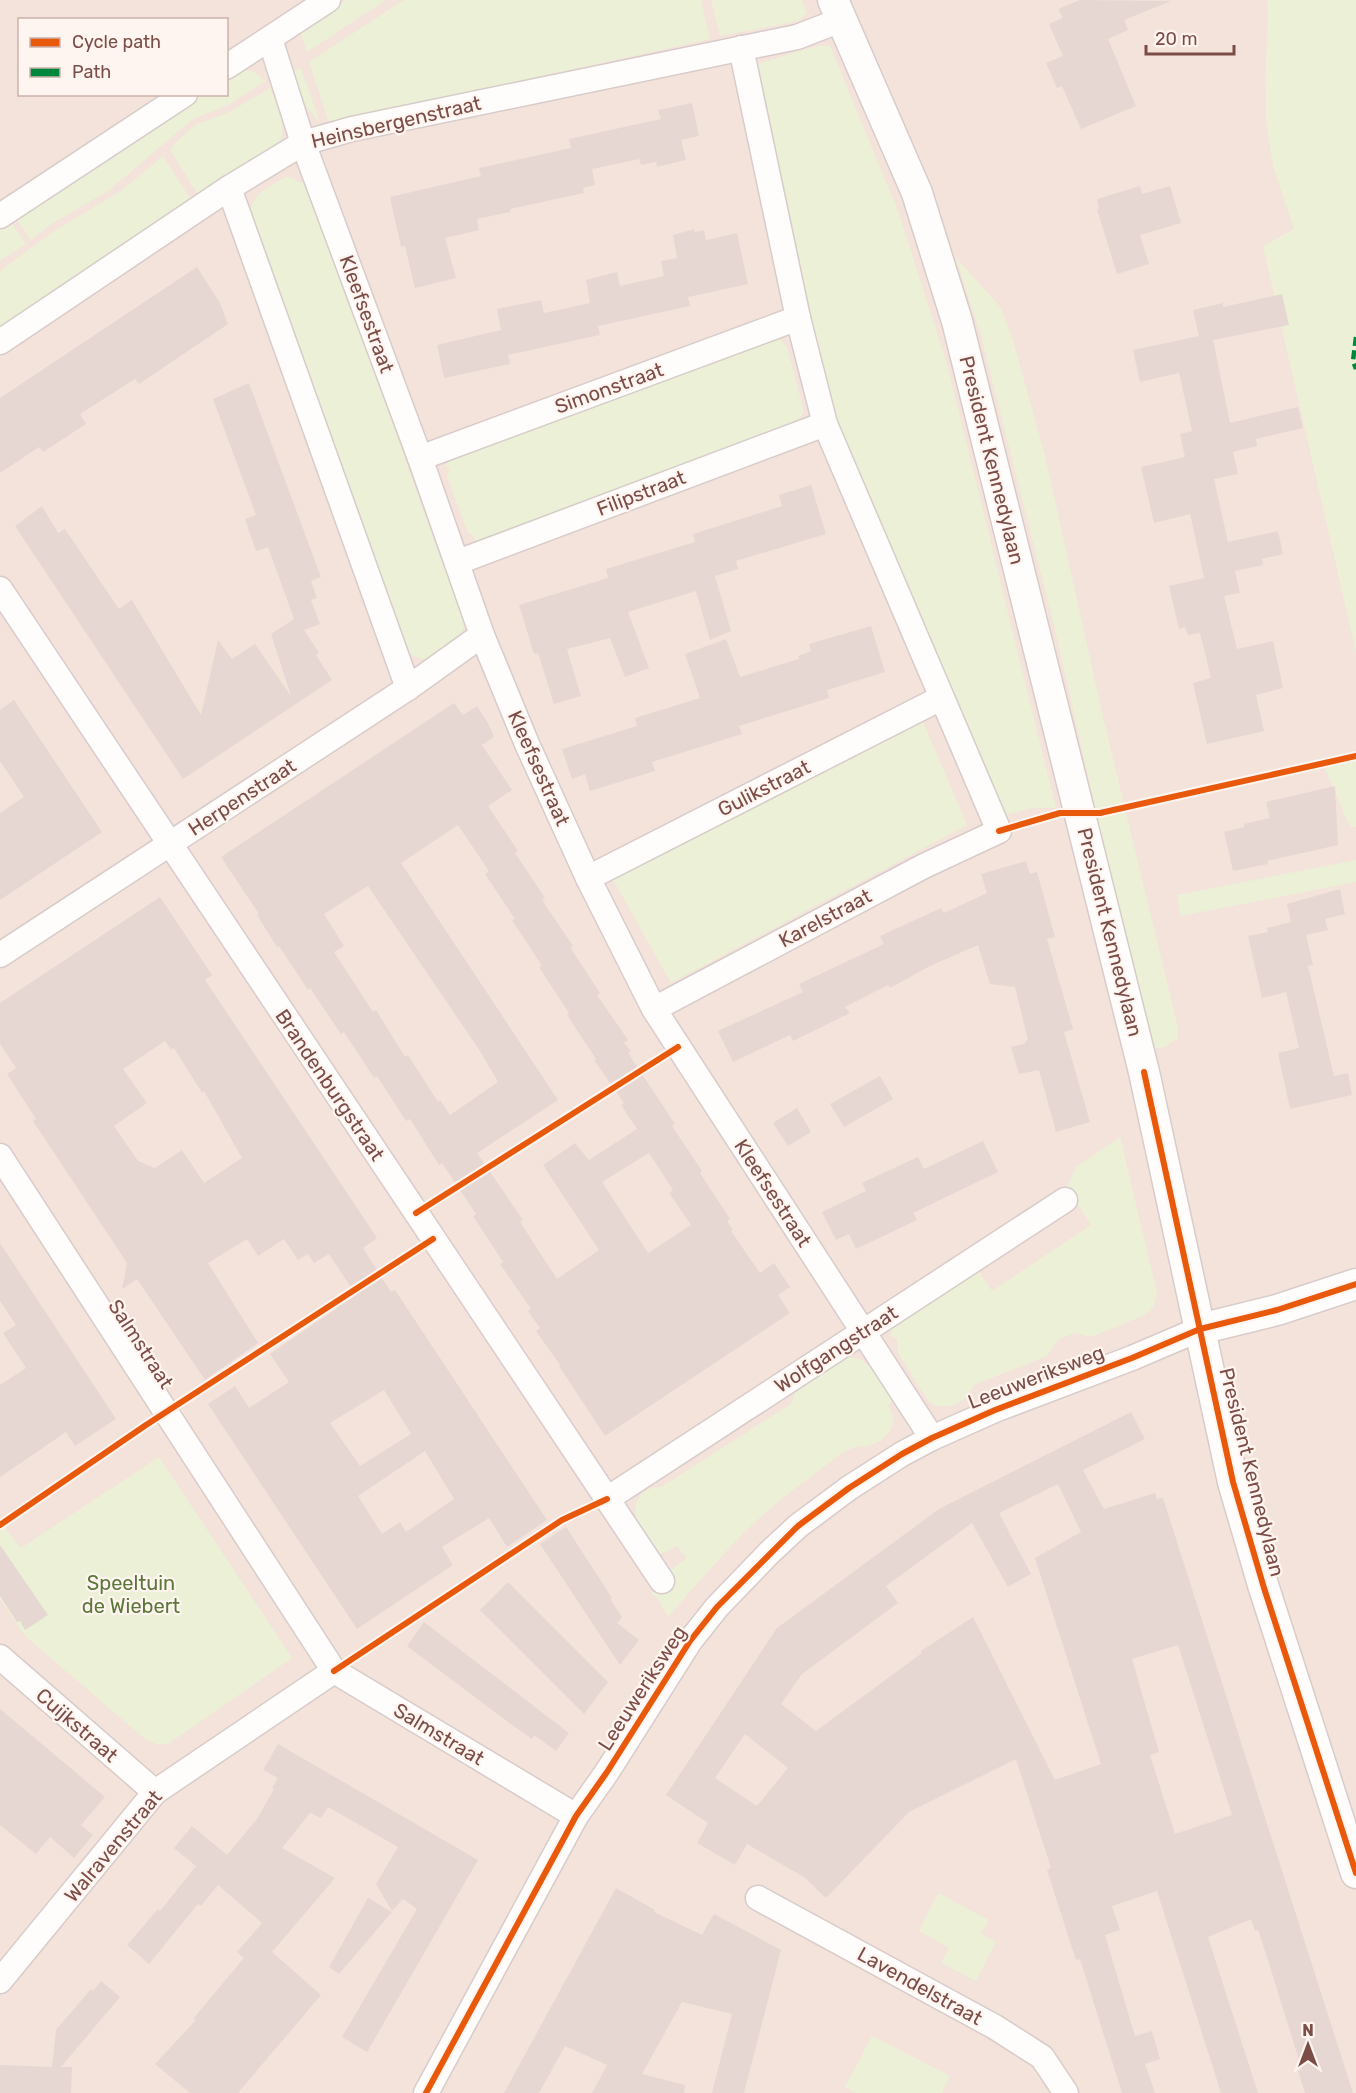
<svg xmlns="http://www.w3.org/2000/svg" width="1356" height="2093" font-family="Rubik,sans-serif">
	<style>
		.residential { fill: #f4e3db; fill-rule: evenodd }
		.green { fill: #ebf0d6 }
		.building { fill: #e6d7d3; fill-rule: evenodd }
		.lines { fill: none; stroke-linecap: round; stroke-linejoin: round }
		.minor-casing { stroke: #d8ccca; stroke-width: 27 }
		.tertiary-casing { stroke: #d8ccca; stroke-width: 33 }
		.minor { stroke: #fefdfc; stroke-width: 24 }
		.tertiary { stroke: #fefdfc; stroke-width: 30 }
		.quiet { stroke: #00873e; stroke-width: 4.5; stroke-dasharray: 9 4.5; stroke-linecap: butt }
		.cycleway-casing { stroke: #fff5f0; stroke-width: 10 }
		.cycleway { stroke: #e8590c; stroke-width: 6 }
		.labels { text-anchor: middle; stroke-width: 4.5; stroke-linejoin: round; paint-order: stroke }
		.street-label { font-size: 20px; fill: #7c4d47; stroke: #fff5f0 }
		.park-label { font-size: 20px; fill: #5b7739; stroke: #fff5f0 }
	</style>
	<rect width="100%" height="100%" fill="#f9f1ed"/>
	<path class="residential" d="M 0,0 L 1356,0 L 1356,2093 L 0,2093 ZM 20,20 L 226,20 L 226,94 L 20,94 Z"/>
	<g class="green">
		<path d="M 346,0 L 386,0 L 307,52 L 300,31 Z"/>
		<path d="M 404,0 L 701,0 L 710,39 L 329,123 L 309,62 Z"/>
		<path d="M 711,0 L 802,0 L 807,13 L 799,21 L 720,36 Z"/>
		<path d="M 1267,0 L 1356,0 L 1356,652 L 1263,246 L 1294,229 L 1273,166 L 1266,120 L 1265,79 L 1268,18 Z"/>
		<path d="M 817,46 L 830,46 L 898,211 L 947,364 L 1056,808 L 1032,808 L 1002,816 L 841,447 L 797,269 L 754,65 Z"/>
		<path d="M 301,68 L 320,122 L 306,107 L 292,73 Z"/>
		<path d="M 244,70 L 252,71 L 266,81 L 228,105 L 193,119 L 108,191 L 51,224 L 31,240 L 14,216 L 200,95 L 226,94 L 227,77 Z"/>
		<path d="M 270,88 C 277,107 288,125 278,145 L 200,198 L 170,150 L 181,137 L 197,124 L 228,113 Z"/>
		<path d="M 163,156 L 193,202 L 0,330 L 0,271 L 53,232 L 122,190 Z"/>
		<path d="M 286,177 L 294,179 L 300,183 L 306,181 L 437,549 L 464,615 L 463,629 L 458,638 L 426,660 L 413,656 L 406,650 L 244,210 L 251,210 C 254,191 271,186 286,177 Z"/>
		<path d="M 9,219 L 26,244 L 0,261 L 0,225 Z"/>
		<path d="M 955,256 L 1001,308 L 1014,344 L 1045,456 L 1102,713 L 1178,1028 L 1178,1038 L 1165,1047 L 1149,1049 L 1054,625 L 981,336 Z"/>
		<path d="M 766,338 L 780,339 L 787,347 L 804,412 L 796,422 L 479,543 L 475,542 L 474,536 L 468,533 L 447,477 L 450,468 L 444,466 L 457,454 Z"/>
		<path d="M 922,720 L 967,825 L 671,983 L 611,876 Z"/>
		<path d="M 1356,759 L 1356,827 L 1350,827 L 1324,766 Z"/>
		<path d="M 1356,860 L 1356,882 L 1181,916 L 1177,895 Z"/>
		<path d="M 1120,1137 L 1157,1293 L 1154,1306 L 1145,1315 L 1091,1337 L 1074,1333 L 1059,1339 L 1047,1356 L 974,1385 L 964,1400 L 952,1406 L 935,1406 L 929,1402 L 898,1353 L 897,1339 L 890,1336 L 892,1328 L 898,1321 L 977,1269 L 992,1291 L 1091,1225 L 1067,1188 L 1076,1167 Z"/>
		<path d="M 850,1357 C 873,1359 882,1384 893,1401 L 888,1406 C 901,1423 887,1441 868,1446 C 863,1447 858,1446 854,1448 C 847,1449 840,1454 834,1459 C 811,1476 787,1494 765,1513 C 730,1544 699,1582 668,1617 L 658,1599 L 651,1593 L 673,1577 L 670,1570 L 687,1558 L 677,1546 L 658,1556 C 649,1540 625,1514 640,1496 C 645,1489 652,1487 661,1487 L 791,1404 L 797,1387 L 842,1358 Z"/>
		<path d="M 159,1457 L 292,1658 L 168,1744 L 156,1744 L 145,1739 L 25,1636 L 0,1599 L 0,1530 L 4,1527 L 21,1548 Z"/>
		<path d="M 938,1893 L 989,1920 L 981,1934 L 996,1942 L 976,1981 L 941,1963 L 949,1948 L 919,1931 Z"/>
		<path d="M 872,2036 L 950,2076 L 942,2093 L 856,2093 L 845,2087 Z"/>
	</g>
	<g class="building">
		<path d="M 1080,0 L 1171,1 L 1124,20 L 1128,30 L 1108,39 L 1136,106 L 1081,129 L 1062,86 L 1057,88 L 1046,63 L 1063,56 L 1049,24 L 1063,18 L 1058,9 Z"/>
		<path d="M 692,103 L 699,136 L 681,140 L 686,160 L 657,167 L 656,162 L 641,165 L 639,159 L 592,169 L 595,185 L 583,188 L 584,193 L 510,209 L 510,212 L 477,219 L 479,230 L 445,238 L 456,278 L 415,288 L 405,246 L 401,247 L 390,197 L 481,176 L 479,168 L 571,148 L 569,139 L 661,119 L 658,110 Z"/>
		<path d="M 1140,186 L 1142,194 L 1170,186 L 1181,223 L 1140,235 L 1149,264 L 1117,274 L 1097,209 L 1099,209 L 1097,199 Z"/>
		<path d="M 694,229 L 695,232 L 704,230 L 706,240 L 737,233 L 748,284 L 688,297 L 690,306 L 598,326 L 600,335 L 508,355 L 510,364 L 444,378 L 437,345 L 501,330 L 497,309 L 541,300 L 544,313 L 590,303 L 586,280 L 617,272 L 620,286 L 664,276 L 661,261 L 677,258 L 673,235 Z"/>
		<path d="M 197,267 L 220,303 L 228,324 L 139,384 L 135,379 L 80,414 L 86,424 L 43,452 L 39,447 L 0,473 L 0,398 Z"/>
		<path d="M 1282,294 L 1289,325 L 1213,340 L 1230,423 L 1298,407 L 1303,428 L 1256,439 L 1257,446 L 1233,452 L 1238,474 L 1214,479 L 1228,542 L 1278,531 L 1283,554 L 1262,559 L 1263,565 L 1235,571 L 1240,593 L 1224,596 L 1237,649 L 1273,641 L 1283,688 L 1256,695 L 1264,731 L 1207,744 L 1193,683 L 1211,678 L 1200,633 L 1188,635 L 1185,627 L 1179,629 L 1169,586 L 1204,578 L 1190,514 L 1154,523 L 1141,467 L 1185,457 L 1180,434 L 1192,431 L 1179,373 L 1140,382 L 1133,350 L 1199,336 L 1193,310 L 1223,303 L 1223,307 Z"/>
		<path d="M 249,383 L 321,577 L 311,581 L 317,598 L 311,600 L 320,624 L 304,630 L 319,653 L 316,655 L 332,680 L 183,779 L 15,526 L 42,506 L 58,533 L 65,529 L 119,609 L 132,600 L 201,715 L 218,640 L 232,659 L 255,644 L 291,696 L 271,634 L 294,619 L 268,547 L 256,551 L 245,519 L 256,515 L 213,399 Z"/>
		<path d="M 811,485 L 826,534 L 736,561 L 738,569 L 715,576 L 731,631 L 710,640 L 696,591 L 628,612 L 649,668 L 625,677 L 610,638 L 567,649 L 581,696 L 554,704 L 538,653 L 534,654 L 519,605 L 608,578 L 606,569 L 695,542 L 693,534 L 782,506 L 779,495 Z"/>
		<path d="M 871,626 L 885,672 L 827,690 L 829,698 L 739,726 L 742,734 L 652,762 L 655,771 L 590,791 L 585,774 L 572,779 L 562,749 L 637,726 L 635,718 L 700,698 L 685,654 L 726,639 L 740,677 L 799,659 L 798,656 L 811,651 L 809,644 Z"/>
		<path d="M 14,700 L 102,832 L 0,900 L 0,813 L 24,797 L 0,761 L 0,710 Z"/>
		<path d="M 454,703 L 463,715 L 477,706 L 488,723 L 494,737 L 482,745 L 512,790 L 488,806 L 518,851 L 515,853 L 545,898 L 542,900 L 573,946 L 570,947 L 600,993 L 597,995 L 628,1040 L 624,1043 L 631,1051 L 628,1053 L 675,1124 L 672,1126 L 702,1171 L 700,1173 L 730,1219 L 727,1221 L 733,1230 L 731,1231 L 760,1273 L 774,1263 L 790,1287 L 778,1295 L 790,1313 L 605,1436 L 559,1366 L 560,1365 L 536,1331 L 540,1328 L 528,1311 L 531,1309 L 500,1264 L 503,1262 L 473,1216 L 476,1214 L 442,1163 L 439,1165 L 410,1119 L 406,1121 L 377,1076 L 374,1078 L 344,1032 L 341,1034 L 310,988 L 308,990 L 279,946 L 277,947 L 257,915 L 259,914 L 221,857 ZM 458,825 L 489,871 L 485,874 L 515,919 L 512,920 L 542,966 L 539,967 L 569,1013 L 567,1015 L 596,1059 L 594,1060 L 624,1103 L 621,1105 L 637,1129 L 589,1160 L 575,1143 L 543,1165 L 599,1250 L 557,1279 L 520,1222 L 523,1220 L 477,1153 L 558,1100 L 401,863 ZM 368,886 L 480,1051 L 498,1082 L 450,1115 L 440,1100 L 438,1102 L 408,1055 L 405,1057 L 376,1010 L 373,1012 L 334,952 L 344,946 L 324,914 ZM 649,1153 L 673,1190 L 669,1193 L 691,1225 L 648,1253 L 602,1182 Z"/>
		<path d="M 1335,786 L 1338,845 L 1267,861 L 1268,864 L 1233,871 L 1224,832 L 1244,827 L 1244,824 L 1270,818 L 1266,802 Z"/>
		<path d="M 1026,861 L 1030,874 L 1037,872 L 1055,937 L 1047,939 L 1073,1029 L 1064,1032 L 1090,1122 L 1056,1132 L 1039,1070 L 1019,1074 L 1011,1047 L 1026,1043 L 1025,1041 L 1028,1040 L 1015,987 L 990,984 L 978,945 L 930,966 L 890,988 L 888,985 L 845,1007 L 850,1013 L 793,1041 L 790,1035 L 733,1062 L 718,1031 L 803,992 L 799,984 L 884,944 L 880,936 L 941,908 L 944,913 L 987,893 L 981,874 Z"/>
		<path d="M 1340,889 L 1345,914 L 1325,919 L 1328,930 L 1306,935 L 1313,965 L 1308,966 L 1334,1076 L 1348,1073 L 1352,1095 L 1290,1109 L 1278,1053 L 1299,1048 L 1286,992 L 1262,998 L 1248,936 L 1268,932 L 1267,928 L 1291,922 L 1287,904 Z"/>
		<path d="M 160,897 L 212,975 L 205,980 L 377,1238 L 363,1248 L 391,1292 L 395,1290 L 547,1520 L 507,1547 L 489,1518 L 442,1547 L 453,1565 L 357,1629 L 208,1404 L 235,1386 L 249,1408 L 289,1382 L 270,1354 L 356,1295 L 329,1254 L 314,1263 L 308,1254 L 298,1260 L 284,1239 L 258,1256 L 247,1239 L 208,1263 L 258,1343 L 205,1380 L 137,1279 L 122,1289 L 127,1263 L 33,1121 L 36,1119 L 7,1074 L 16,1068 L 0,1044 L 0,1003 ZM 165,1041 L 171,1050 L 174,1048 L 202,1093 L 204,1091 L 242,1158 L 204,1183 L 182,1150 L 155,1168 L 138,1161 L 114,1126 L 147,1103 L 123,1069 ZM 384,1390 L 411,1434 L 360,1466 L 330,1423 ZM 425,1451 L 454,1499 L 406,1532 L 400,1522 L 382,1534 L 358,1496 Z"/>
		<path d="M 880,1076 L 893,1099 L 844,1127 L 830,1104 Z"/>
		<path d="M 797,1108 L 811,1132 L 788,1146 L 773,1123 Z"/>
		<path d="M 983,1141 L 998,1172 L 913,1213 L 917,1220 L 856,1249 L 849,1234 L 836,1240 L 822,1212 L 866,1191 L 862,1183 L 918,1157 L 924,1169 Z"/>
		<path d="M 0,1243 L 116,1419 L 75,1446 L 66,1432 L 0,1477 L 0,1385 L 26,1368 L 3,1333 L 16,1325 L 0,1301 Z"/>
		<path d="M 1131,1412 L 1145,1439 L 1083,1470 L 1104,1509 L 1155,1493 L 1157,1499 L 1163,1498 L 1353,2093 L 1305,2093 L 1298,2071 L 1302,2070 L 1271,1970 L 1258,1930 L 1255,1931 L 1251,1919 L 1208,1937 L 1258,2093 L 1221,2093 L 1157,1891 L 1112,1906 L 1120,1930 L 1105,1935 L 1135,2036 L 1152,2031 L 1160,2059 L 1145,2064 L 1155,2093 L 1122,2093 L 1080,1959 L 1076,1960 L 1055,1895 L 1047,1870 L 1051,1868 L 1016,1759 L 909,1812 L 826,1898 L 804,1877 L 747,1844 L 735,1865 L 697,1843 L 708,1823 L 666,1795 L 777,1628 L 939,1509 ZM 1058,1484 L 1081,1532 L 1035,1558 L 1101,1764 L 1055,1780 L 973,1617 L 921,1651 L 922,1653 L 816,1731 L 781,1704 L 802,1674 L 898,1603 L 886,1586 L 972,1523 L 1008,1587 L 1031,1574 L 999,1513 ZM 1178,1645 L 1232,1815 L 1175,1834 L 1150,1755 L 1159,1752 L 1132,1659 ZM 745,1734 L 788,1768 L 757,1806 L 715,1778 Z"/>
		<path d="M 566,1527 L 612,1598 L 610,1599 L 622,1617 L 617,1623 L 639,1640 L 620,1665 L 540,1544 Z"/>
		<path d="M 0,1545 L 48,1615 L 25,1630 L 20,1621 L 17,1622 L 0,1596 Z"/>
		<path d="M 508,1582 L 608,1682 L 584,1714 L 480,1610 Z"/>
		<path d="M 424,1622 L 569,1733 L 556,1751 L 534,1735 L 532,1739 L 508,1722 L 407,1646 Z"/>
		<path d="M 0,1709 L 105,1797 L 81,1825 L 93,1835 L 74,1858 L 50,1837 L 36,1854 L 0,1825 Z"/>
		<path d="M 278,1744 L 478,1860 L 367,2052 L 342,2037 L 417,1909 L 403,1899 L 392,1911 L 376,1884 L 398,1847 L 328,1807 L 321,1818 L 310,1813 L 282,1848 L 335,1878 L 272,1952 L 321,1995 L 238,2093 L 190,2093 L 155,2064 L 196,2020 L 193,2019 L 244,1958 L 237,1952 L 262,1923 L 218,1885 L 201,1906 L 198,1904 L 149,1964 L 127,1945 L 158,1909 L 160,1911 L 196,1866 L 174,1848 L 192,1826 L 227,1855 L 257,1819 L 274,1789 L 272,1788 L 278,1778 L 263,1770 Z"/>
		<path d="M 616,1888 L 655,1910 L 654,1912 L 702,1935 L 714,1914 L 781,1950 L 744,2093 L 712,2093 L 732,2014 L 682,2002 L 642,2074 L 685,2085 L 684,2093 L 592,2093 L 607,2065 L 565,2046 L 539,2093 L 504,2093 Z"/>
		<path d="M 368,1898 L 392,1912 L 339,1974 L 329,1967 Z"/>
		<path d="M 101,1981 L 120,1997 L 61,2067 L 72,2067 L 71,2093 L 0,2093 L 0,2065 L 52,2067 L 56,2030 L 91,1989 L 93,1991 Z"/>
	</g>
	<g class="lines">
		<g class="minor-casing">
			<g id="minor">
				<path d="M 270,39 L 303,143 L 420,458 L 482,635 L 527,744 L 588,878 L 654,1009 L 932,1438"/>
				<path d="M 226,67 L 328,0"/>
				<path d="M 229,188 L 408,688"/>
				<path d="M 0,216 L 185,94"/>
				<path d="M 0,342 L 229,188 L 303,143 L 352,129 L 797,37 L 841,20"/>
				<path d="M 420,458 L 798,318"/>
				<path d="M 458,562 L 825,424"/>
				<path d="M 0,589 L 662,1581"/>
				<path d="M 588,878 L 941,698"/>
				<path d="M 0,955 L 408,688 L 482,635"/>
				<path d="M 654,1009 L 924,866 L 999,831 L 825,424 L 798,318 L 741,48"/>
				<path d="M 0,1156 L 334,1671 L 576,1816"/>
				<path d="M 607,1499 L 1065,1200"/>
				<path d="M 0,1657 L 155,1792"/>
				<path d="M 758,1898 L 995,2027 L 1042,2057 L 1066,2093"/>
				<path d="M 0,1981 L 155,1792 L 334,1671"/>
				<path d="M 426,2093 L 576,1816 L 607,1772 L 690,1641 L 717,1607 L 769,1553 L 798,1526 L 849,1488 L 902,1454 L 932,1438 L 995,1410 L 1132,1358 L 1200,1329"/>
			</g>
		</g>
		<g class="tertiary-casing">
			<g id="tertiary">
				<path d="M 833,0 L 917,193 L 957,321 L 1144,1072 L 1233,1482 L 1264,1588 L 1356,1873"/>
				<path d="M 1200,1329 L 1277,1310 L 1356,1284"/>
			</g>
		</g>
		<use href="#minor" class="minor"/>
		<use href="#tertiary" class="tertiary"/>
		<path class="quiet" d="M 1356,337 L 1353,361 L 1356,369"/>
		<g class="cycleway-casing">
			<g id="cycleway">
				<path d="M 999,831 L 1060,813 L 1100,813 L 1356,756"/>
				<path d="M 1144,1072 L 1233,1482 L 1264,1588 L 1356,1873"/>
				<path d="M 416,1213 L 678,1047"/>
				<path d="M 0,1525 L 146,1425 L 433,1239"/>
				<path d="M 334,1671 L 562,1520 L 607,1499"/>
				<path d="M 426,2093 L 576,1816 L 607,1772 L 690,1641 L 717,1607 L 798,1526 L 849,1488 L 902,1454 L 932,1438 L 995,1410 L 1132,1358 L 1200,1329 L 1277,1310 L 1356,1284"/>
			</g>
		</g>
		<use href="#cycleway" class="cycleway"/>
	</g>
	<g class="labels">
		<g class="street-label">
			<text transform="translate(396 122) rotate(-13)" y="7">Heinsbergenstraat</text>
			<text transform="translate(367 314) rotate(70)" y="7">Kleefsestraat</text>
			<text transform="translate(609 388) rotate(-20)" y="7">Simonstraat</text>
			<text transform="translate(992 460) rotate(76)" y="7">President Kennedylaan</text>
			<text transform="translate(641 493) rotate(-21)" y="7">Filipstraat</text>
			<text transform="translate(539 768) rotate(66)" y="7">Kleefsestraat</text>
			<text transform="translate(764 788) rotate(-27)" y="7">Gulikstraat</text>
			<text transform="translate(242 797) rotate(-33)" y="7">Herpenstraat</text>
			<text transform="translate(825 918) rotate(-28)" y="7">Karelstraat</text>
			<text transform="translate(1110 932) rotate(76)" y="7">President Kennedylaan</text>
			<text transform="translate(330 1085) rotate(56)" y="7">Brandenburgstraat</text>
			<text transform="translate(773 1193) rotate(57)" y="7">Kleefsestraat</text>
			<text transform="translate(141 1344) rotate(57)" y="7">Salmstraat</text>
			<text transform="translate(836 1349) rotate(-33)" y="7">Wolfgangstraat</text>
			<text transform="translate(1036 1377) rotate(-21)" y="7">Leeuweriksweg</text>
			<text transform="translate(1252 1472) rotate(76)" y="7">President Kennedylaan</text>
			<text transform="translate(642 1688) rotate(-57)" y="7">Leeuweriksweg</text>
			<text transform="translate(77 1725) rotate(41)" y="7">Cuijkstraat</text>
			<text transform="translate(439 1734) rotate(31)" y="7">Salmstraat</text>
			<text transform="translate(113 1846) rotate(-50)" y="7">Walravenstraat</text>
			<text transform="translate(920 1986) rotate(29)" y="7">Lavendelstraat</text>
		</g>
		<g class="park-label">
			<text x="131" y="1590">Speeltuin<tspan x="131" dy="23">de Wiebert</tspan></text>
		</g>
	</g>
	<rect x="18" y="18" width="210" height="78" fill="#fff5f0" stroke="#cbb2ac" stroke-width="1.5"/>
	<rect x="30" y="38" width="30" height="9" fill="#e8590c" stroke="#cbb2ac" stroke-width="1.5"/>
	<text x="72" y="48" font-size="18" fill="#7c4d47">Cycle path</text>
	<rect x="30" y="68" width="30" height="9" fill="#00873e" stroke="#cbb2ac" stroke-width="1.5"/>
	<text x="72" y="78" font-size="18" fill="#7c4d47">Path</text>
	<g transform="translate(1308 2045)" stroke="#fff5f0" stroke-width="4.5" paint-order="stroke">
	<path d="M0-4.5L10 22L0 15L-10 22Z" fill="#7c4d47"/>
	<text y="-9" font-size="16" font-weight="bold" text-anchor="middle" fill="#7c4d47">N</text>
	</g>
	<path d="M1146 45v9h88v-9" fill="none" stroke="#7c4d47" stroke-width="3"/>
	<text x="1155" y="45" font-size="18" fill="#7c4d47" stroke="#fff5f0" stroke-width="4.5" paint-order="stroke">20 m</text>
</svg>
